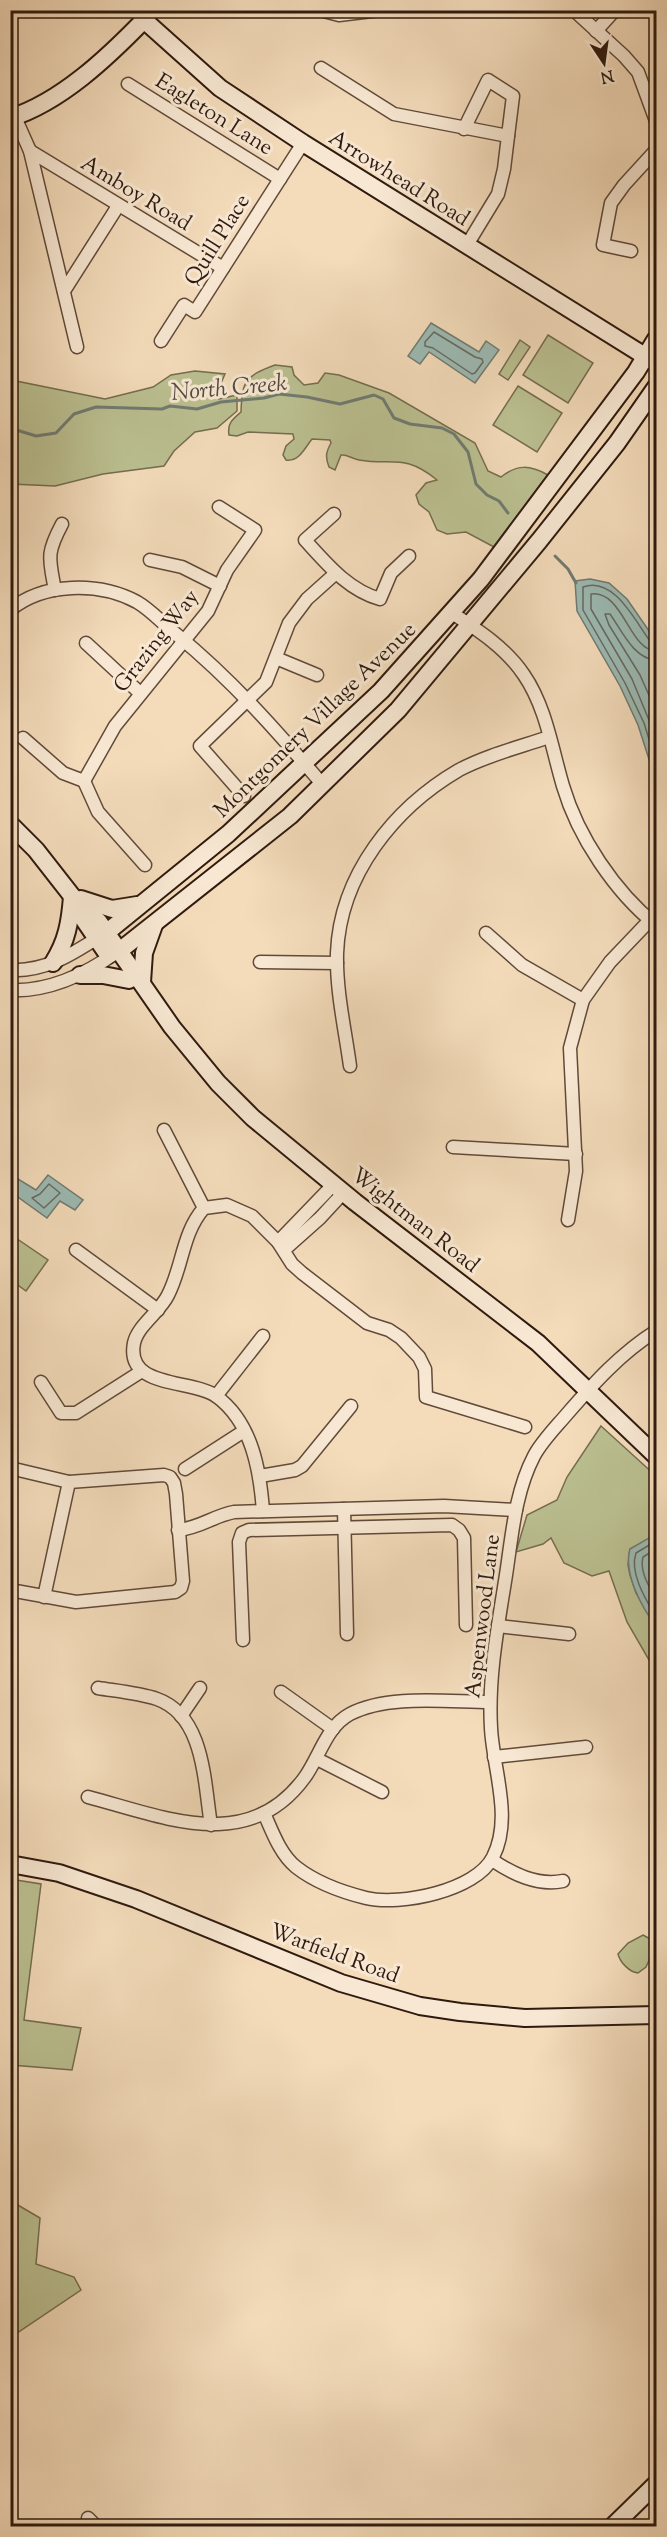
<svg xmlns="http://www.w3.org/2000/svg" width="667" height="2537" font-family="'Sorts Mill Goudy',serif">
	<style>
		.green { fill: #bbc091; stroke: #756d50; stroke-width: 1.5 }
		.water { fill: #9cbbb4; stroke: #707b72; stroke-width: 1.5 }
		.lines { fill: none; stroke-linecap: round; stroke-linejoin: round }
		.shore { stroke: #666a62; stroke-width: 1.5 }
		.stream { stroke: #707b72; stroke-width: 3 }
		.street-casing { stroke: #604a3a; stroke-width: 15 }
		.secondary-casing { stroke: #2f1a0f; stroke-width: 20 }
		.street { stroke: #f8e8d3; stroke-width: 12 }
		.secondary { stroke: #f8e8d3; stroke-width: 16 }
		.labels { text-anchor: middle; stroke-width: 6; stroke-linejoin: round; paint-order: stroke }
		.street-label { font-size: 22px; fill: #2f1a0f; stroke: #f8e8d3 }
		.water-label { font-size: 24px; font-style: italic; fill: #504a41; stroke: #f8e8d3 }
	</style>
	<rect width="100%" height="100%" fill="#f4dcbb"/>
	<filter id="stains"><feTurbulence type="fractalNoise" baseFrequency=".00333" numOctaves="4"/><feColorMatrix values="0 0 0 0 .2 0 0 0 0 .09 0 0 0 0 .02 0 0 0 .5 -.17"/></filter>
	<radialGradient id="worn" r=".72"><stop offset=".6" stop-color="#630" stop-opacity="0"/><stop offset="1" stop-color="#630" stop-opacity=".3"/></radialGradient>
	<g class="green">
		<path d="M 548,335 L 593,363 L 568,403 L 523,375 Z"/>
		<path d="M 520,340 L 530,347 L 508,380 L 499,374 Z"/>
		<path d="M 275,365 L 292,367 L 294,375 L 304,385 L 318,383 L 325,373 L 339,375 L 389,393 L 475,443 L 488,471 L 501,477 C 517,464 530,465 548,475 L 494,547 L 466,532 L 447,534 L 437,530 L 429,512 L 419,504 L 416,495 L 426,483 L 437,480 C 404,453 393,466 359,460 C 352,459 347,454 341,455 L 335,470 L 329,467 C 325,457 326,452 331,443 L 330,440 L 312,439 C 304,449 299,462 286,460 L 283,455 L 286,446 L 294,439 L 293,434 L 248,432 L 237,436 L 229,435 C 227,423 233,419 241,412 C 242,381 245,376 275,365 Z"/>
		<path d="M 195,371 L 225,374 L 215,397 L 219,399 L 237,395 L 237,411 L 217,428 L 195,432 L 174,451 L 164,466 L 103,474 L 55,486 L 11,484 L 11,380 L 105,399 L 153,387 L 171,375 Z"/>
		<path d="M 518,386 L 562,413 L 537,452 L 493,425 Z"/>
		<path d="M 10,1234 L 48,1260 L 26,1291 L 11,1280 Z"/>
		<path d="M 601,1426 L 656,1476 L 656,1536 L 630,1549 L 628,1565 L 630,1575 L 636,1593 L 656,1626 L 656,1660 L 649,1660 L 627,1622 L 609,1571 L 592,1576 L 564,1563 L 551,1538 L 543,1544 L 516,1552 L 527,1515 L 557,1500 L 567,1477 Z"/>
		<path d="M 10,1879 L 41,1884 L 24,2020 L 81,2028 L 72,2070 L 11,2065 Z"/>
		<path d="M 643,1935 L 652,1940 L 655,1947 L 646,1967 L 638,1973 C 629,1972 620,1962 618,1954 L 628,1943 Z"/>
		<path d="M 11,2201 L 40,2218 L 36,2264 L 74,2277 L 81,2290 L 11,2337 Z"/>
	</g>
	<g class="water">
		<path d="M 431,323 L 479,352 L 486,341 L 499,350 L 475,383 L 429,352 L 420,364 L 408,356 Z"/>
		<path d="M 590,579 L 609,583 L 627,599 L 656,641 L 656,781 L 638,725 L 620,686 L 577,611 L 575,581 Z"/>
		<path d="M 48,1175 L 83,1200 L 75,1210 L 60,1201 L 47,1218 L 11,1192 L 11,1188 L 18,1179 L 36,1190 Z"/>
		<path d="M 654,1535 L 656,1536 L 656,1626 C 642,1608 623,1573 630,1549 Z"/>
	</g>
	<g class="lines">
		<g class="shore">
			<path d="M 434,332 L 475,357 L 482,359 L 483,362 L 475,373 L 472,374 L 433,348 L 425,346 L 425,342 Z"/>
			<path d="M 656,644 L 650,641 C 635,621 614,576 583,587 L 583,610 L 625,683 L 644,723 L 656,762"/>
			<path d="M 656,651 C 629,650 623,590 591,594 L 591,609 L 632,679 L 656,737"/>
			<path d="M 656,660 C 634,659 622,631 610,614 L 605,614 L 609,625 L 640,675 L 656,711"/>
			<path d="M 49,1184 L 60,1193 L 44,1208 L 32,1198 L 40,1194 Z"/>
			<path d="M 656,1541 L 636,1553 C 629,1573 646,1600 656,1617"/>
			<path d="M 656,1549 L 643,1557 C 639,1572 650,1587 656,1600"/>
		</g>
		<g class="stream">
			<path d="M 10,428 L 36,436 L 56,433 L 74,414 L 96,407 L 162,409 L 170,406 L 197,409 L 221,402 L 264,398 L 279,394 L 307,397 L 340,404 L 374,395 L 383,399 L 394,418 L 410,424 L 442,428 L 454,434 L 468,452 L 476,484 L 487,495 L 499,501 L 508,513"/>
			<path d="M 555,556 L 568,569 L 576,583"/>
		</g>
		<g class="street-casing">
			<g id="street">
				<path d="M 135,10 L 144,20 L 156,10"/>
				<path d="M 320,10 L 339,15 L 380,10"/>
				<path d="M 579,10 L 577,13 L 624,56 L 638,72 L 656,121"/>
				<path d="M 596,31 L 615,10"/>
				<path d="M 321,68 L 394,114 L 508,136 L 504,169 L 498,194 L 467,245"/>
				<path d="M 128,84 L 280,179"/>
				<path d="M 10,106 L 30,151 L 77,347"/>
				<path d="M 464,129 L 488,80 L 513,96 L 508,136"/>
				<path d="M 30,151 L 223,268"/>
				<path d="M 631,251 L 603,245 L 611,203 L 624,185 L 656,150"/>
				<path d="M 64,291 L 118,206"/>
				<path d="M 161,341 L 184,305 L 195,312 L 303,143"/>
				<path d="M 334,514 L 305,540 C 327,564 348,590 380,599 L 391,573 L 409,556"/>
				<path d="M 150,560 L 182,567 L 220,586"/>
				<path d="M 55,590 C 49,558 46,554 62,524"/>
				<path d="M 10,610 C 44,582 99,582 137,602 C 151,610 163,624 176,634 C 232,680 276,730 323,785"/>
				<path d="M 452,613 C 478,630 506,648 524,675 C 546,707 552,749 563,786 C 578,837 615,892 656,925"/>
				<path d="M 86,643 L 140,693"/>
				<path d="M 276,658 L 317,675"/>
				<path d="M 23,738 L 63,773 L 84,781"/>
				<path d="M 84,781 L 115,726 L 208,611 L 227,570 L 255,530 L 219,507"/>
				<path d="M 84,781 L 98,812 L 145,865"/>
				<path d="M 244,796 L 200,746 L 266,682 L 289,623 L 307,599 L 336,573"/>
				<path d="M 486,933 L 522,965 L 583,1000"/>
				<path d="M 260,962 L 337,963"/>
				<path d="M 10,970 C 46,972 74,953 102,935"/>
				<path d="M 10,990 C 50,992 86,974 117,952"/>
				<path d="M 350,1066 C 345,1029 336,991 337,953 C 340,875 394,808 459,770 C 487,755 520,747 549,737"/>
				<path d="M 164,1130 L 204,1208"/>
				<path d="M 453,1147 L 576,1154"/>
				<path d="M 568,1220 L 576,1171 L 570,1048 L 583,1000 L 610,962 L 650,920"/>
				<path d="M 278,1242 L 334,1184"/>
				<path d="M 76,1250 L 158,1310"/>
				<path d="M 284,1250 L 320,1218 L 344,1192"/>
				<path d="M 41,1382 L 61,1413 L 76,1413 L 142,1371"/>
				<path d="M 216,1396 L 263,1336"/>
				<path d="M 10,1468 L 69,1482 L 164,1475 L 170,1477 L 174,1483 L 176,1494 L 183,1581 L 181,1588 L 175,1592 L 76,1602 L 10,1590"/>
				<path d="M 185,1469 L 244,1431"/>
				<path d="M 260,1476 L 295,1470 L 302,1466 L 351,1406"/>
				<path d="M 344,1509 L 347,1634"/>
				<path d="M 263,1511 C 260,1470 252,1422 216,1396 C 192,1379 125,1389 134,1343 C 138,1325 160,1312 168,1295 C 183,1266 182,1233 204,1208 L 227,1205 L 252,1216 L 278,1242 L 292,1264 L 302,1273 L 367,1323 L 389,1330 L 401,1338 L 419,1357 L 425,1369 L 426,1397 L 525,1427"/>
				<path d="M 178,1530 C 200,1528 213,1516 234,1512 L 444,1506 L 516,1510"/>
				<path d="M 44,1597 L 69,1482"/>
				<path d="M 498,1626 L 569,1634"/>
				<path d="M 243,1640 L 239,1542 L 242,1533 L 249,1530 L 452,1525 L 459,1530 L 464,1538 L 466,1625"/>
				<path d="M 98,1688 C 117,1691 139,1693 157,1699 C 205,1716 204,1783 211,1825"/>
				<path d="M 281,1692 L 333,1729"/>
				<path d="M 181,1716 L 200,1688"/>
				<path d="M 494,1757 L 586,1747"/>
				<path d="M 317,1759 L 382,1792"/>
				<path d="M 88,1797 C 164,1817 249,1855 305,1777 C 320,1756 326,1727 350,1714 C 388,1694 448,1702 490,1702"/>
				<path d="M 264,1813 C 272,1831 280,1854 296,1867 C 315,1882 342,1892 366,1898 C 400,1906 476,1891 493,1857 C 513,1818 493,1769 491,1728 C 488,1677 498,1626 506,1575 C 512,1536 515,1492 534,1456 C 542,1441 556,1427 567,1414 C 594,1383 621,1353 656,1331"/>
				<path d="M 492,1860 C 513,1874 537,1886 563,1881"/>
				<path d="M 88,2518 L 96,2526"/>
			</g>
		</g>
		<g class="secondary-casing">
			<g id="secondary">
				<path d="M 10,118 C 61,102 108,57 144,20 L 220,88 L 303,143 L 656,363"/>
				<path d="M 10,824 L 36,850 L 72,896 L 99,922 L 172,1027 L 218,1083 L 253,1118 L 355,1202 L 538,1343 L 656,1456"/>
				<path d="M 81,899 L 112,909 L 137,905"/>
				<path d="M 80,906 L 82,917 L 108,955"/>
				<path d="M 106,933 L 228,834 L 381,691 L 481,579 L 636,372 L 656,339"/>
				<path d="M 118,952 L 290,816 L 398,710 L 539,541 L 617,443 L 656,387"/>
				<path d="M 53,963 C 67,941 70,922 72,897"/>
				<path d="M 80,975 L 103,975 L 129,980"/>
				<path d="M 142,982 L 144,953 L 154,925"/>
				<path d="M 10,1864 L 59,1873 L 136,1899 L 341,1983 L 420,2006 L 460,2012 L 525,2018 L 656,2015"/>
				<path d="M 613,2526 L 656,2484"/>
			</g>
		</g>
		<use href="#street" class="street"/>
		<use href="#secondary" class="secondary"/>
	</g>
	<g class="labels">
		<g class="street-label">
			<text transform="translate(215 113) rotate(32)" y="8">Eagleton Lane</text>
			<text transform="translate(400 177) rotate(32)" y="8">Arrowhead Road</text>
			<text transform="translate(137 192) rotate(31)" y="8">Amboy Road</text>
			<text transform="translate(216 239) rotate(-58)" y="8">Quill Place</text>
			<text transform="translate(155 640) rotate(-52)" y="8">Grazing Way</text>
			<text transform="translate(314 719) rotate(-44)" y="8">Montgomery Village Avenue</text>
			<text transform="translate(416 1219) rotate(38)" y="8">Wightman Road</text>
			<text transform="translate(481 1616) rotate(-83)" y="8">Aspenwood Lane</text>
			<text transform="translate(335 1952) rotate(20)" y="8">Warfield Road</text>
		</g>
		<g class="water-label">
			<text transform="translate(229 387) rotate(-5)" y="8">North Creek</text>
		</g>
	</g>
	<rect width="667" height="2537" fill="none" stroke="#f4dcbb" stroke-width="36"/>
	<rect x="12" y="12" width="643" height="2513" fill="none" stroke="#2f1a0f" stroke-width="3"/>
	<rect x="18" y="18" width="631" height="2501" fill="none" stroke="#2f1a0f" stroke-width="1.5"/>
	<g transform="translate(604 63) rotate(167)" stroke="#f8e8d3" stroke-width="4.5" paint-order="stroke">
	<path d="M0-4.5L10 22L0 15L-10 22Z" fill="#2f1a0f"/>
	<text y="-9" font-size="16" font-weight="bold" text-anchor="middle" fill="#2f1a0f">N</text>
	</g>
	<rect width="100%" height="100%" filter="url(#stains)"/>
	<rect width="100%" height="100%" fill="url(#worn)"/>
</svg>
